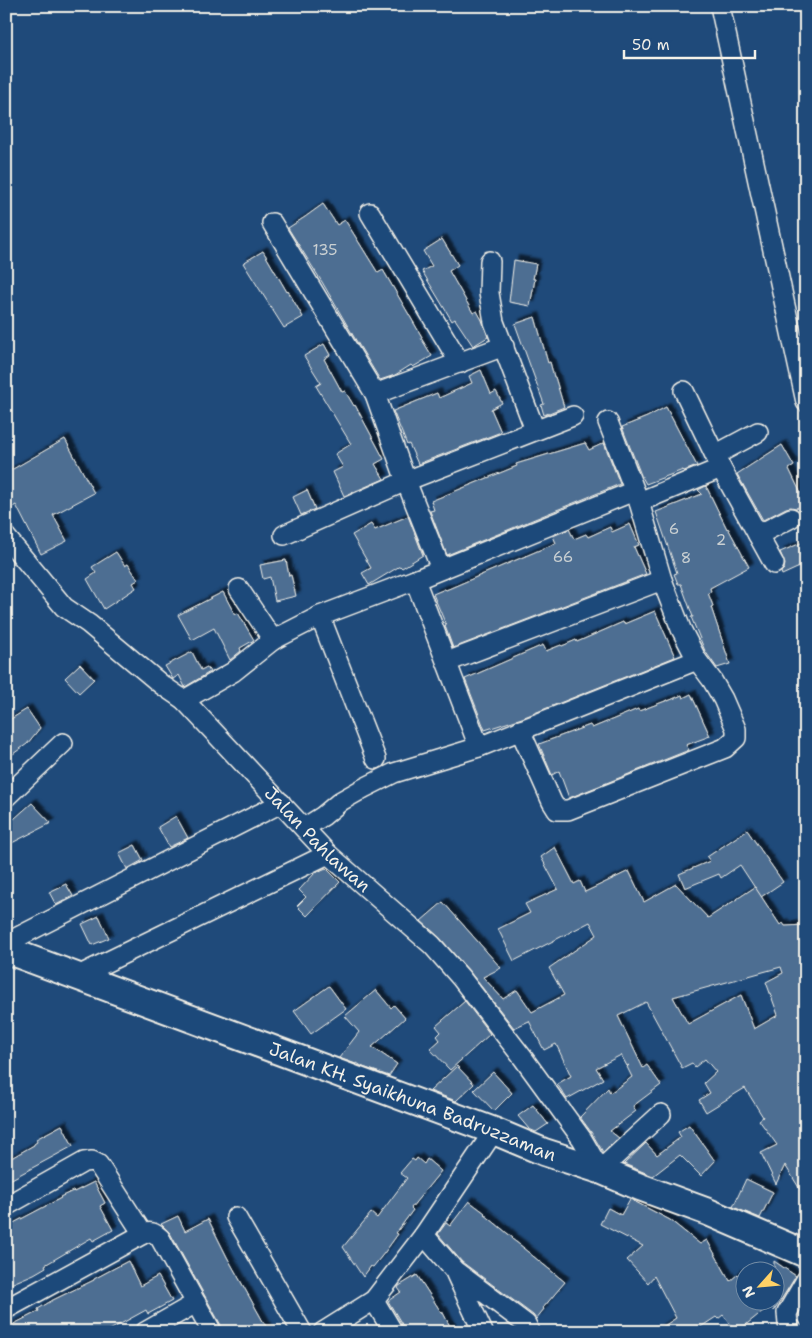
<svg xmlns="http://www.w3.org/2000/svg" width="812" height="1338" font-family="'Shantell Sans',sans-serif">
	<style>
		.building { fill: #4d6e92; stroke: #f4f1e8; fill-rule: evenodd; filter: url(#shadow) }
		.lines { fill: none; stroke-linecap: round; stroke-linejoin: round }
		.street-casing { stroke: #f4f1e8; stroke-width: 22 }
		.secondary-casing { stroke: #f4f1e8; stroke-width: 30 }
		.street { stroke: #1f4a7a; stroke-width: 19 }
		.secondary { stroke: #1f4a7a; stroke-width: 26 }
		.labels { text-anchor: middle; stroke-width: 4; stroke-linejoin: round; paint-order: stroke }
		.number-label { font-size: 15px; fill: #cad0d2 }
		.street-label { font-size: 18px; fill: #f4f1e8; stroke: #1f4a7a }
	</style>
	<defs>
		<filter id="shadow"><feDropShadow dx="4.5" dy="-4.5" stdDeviation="1" flood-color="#0009"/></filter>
	</defs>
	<rect width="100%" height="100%" fill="#1f4a7a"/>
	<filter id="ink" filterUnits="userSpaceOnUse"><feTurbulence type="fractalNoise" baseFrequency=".02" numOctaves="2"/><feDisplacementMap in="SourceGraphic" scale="10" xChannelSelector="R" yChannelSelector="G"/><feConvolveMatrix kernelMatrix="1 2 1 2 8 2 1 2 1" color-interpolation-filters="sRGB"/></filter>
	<g filter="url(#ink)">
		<g class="building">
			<path d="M 323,204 L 337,225 L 345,220 L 378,273 L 383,270 L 422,337 L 421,338 L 432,356 L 413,367 L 411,365 L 395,375 L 380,380 L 354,337 L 322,282 L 288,228 L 305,217 Z"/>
			<path d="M 442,239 L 458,265 L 449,271 L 473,313 L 477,311 L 482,320 L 488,337 L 473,346 L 455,319 L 452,321 L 422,271 L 432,266 L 423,251 Z"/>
			<path d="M 263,251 L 287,292 L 288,291 L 303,317 L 284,328 L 243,263 Z"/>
			<path d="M 514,260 L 536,264 L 533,279 L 535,279 L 530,306 L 509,302 Z"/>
			<path d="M 535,317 L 548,363 L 550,362 L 554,377 L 555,377 L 564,407 L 544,415 L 541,405 L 544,404 L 515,324 Z"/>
			<path d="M 324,344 L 330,355 L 324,359 L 342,392 L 345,391 L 354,406 L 355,405 L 384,459 L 375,464 L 384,479 L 344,496 L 333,472 L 343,467 L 335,454 L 351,444 L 316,386 L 321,383 L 304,356 Z"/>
			<path d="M 481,370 L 491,394 L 496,391 L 502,403 L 491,409 L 501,432 L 418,464 L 409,444 L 407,445 L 393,411 L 437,393 L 439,398 L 472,383 L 469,376 Z"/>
			<path d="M 666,407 L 697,466 L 684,471 L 683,470 L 646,484 L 641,475 L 622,427 L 647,417 Z"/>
			<path d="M 65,439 L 94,493 L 53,515 L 67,541 L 41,554 L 16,505 L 6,511 L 6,473 Z"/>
			<path d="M 585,443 L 589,450 L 604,443 L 620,484 L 447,555 L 430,511 L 434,510 L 431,501 L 517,466 L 516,464 Z"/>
			<path d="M 782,445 L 794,466 L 789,469 L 806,504 L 796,508 L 791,507 L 786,508 L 763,520 L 737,474 Z"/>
			<path d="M 706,486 L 727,529 L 728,528 L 749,567 L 710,588 L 711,592 L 708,593 L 713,606 L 711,607 L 730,664 L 717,668 L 705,651 L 691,617 L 693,617 L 681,584 L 678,584 L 674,574 L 677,573 L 656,512 L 702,494 L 698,490 Z"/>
			<path d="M 307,490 L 315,509 L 301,515 L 293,497 Z"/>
			<path d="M 408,516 L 423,555 L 402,568 L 400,566 L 369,585 L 362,573 L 371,568 L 352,535 L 371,524 L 375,530 Z"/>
			<path d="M 630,524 L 639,545 L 634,547 L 646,574 L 453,648 L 445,626 L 446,625 L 433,594 L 445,589 L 446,590 L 556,543 L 553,536 L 569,529 L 574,539 L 586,534 L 588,537 L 610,527 L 612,532 Z"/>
			<path d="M 806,541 L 806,564 L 782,575 L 781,572 L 784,569 L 785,564 L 780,552 Z"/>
			<path d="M 116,552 L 125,566 L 128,564 L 138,580 L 133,583 L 136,588 L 104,609 L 87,579 L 96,573 L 92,567 Z"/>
			<path d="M 286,560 L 289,576 L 291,575 L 296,596 L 275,601 L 270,577 L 263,579 L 260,565 Z"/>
			<path d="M 223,592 L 235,615 L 238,613 L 254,640 L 240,648 L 241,651 L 230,660 L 214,628 L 192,640 L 178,615 Z"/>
			<path d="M 655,611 L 675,657 L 522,718 L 485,730 L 465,679 L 543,645 L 546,651 L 561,645 L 562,646 L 576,640 L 577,642 L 623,622 L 624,624 Z"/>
			<path d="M 192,652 L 201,670 L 207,667 L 210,672 L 185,687 L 179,675 L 173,679 L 165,666 Z"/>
			<path d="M 80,664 L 94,679 L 79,693 L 65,678 Z"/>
			<path d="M 691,694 L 710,736 L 686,745 L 689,750 L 569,798 L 559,771 L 552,775 L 539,744 L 590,725 L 592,728 L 638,709 L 639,711 L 668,700 L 668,701 L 682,695 L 683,698 Z"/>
			<path d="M 27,709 L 40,728 L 27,744 L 6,759 L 6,722 Z"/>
			<path d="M 32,803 L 51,823 L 6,846 L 6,826 Z"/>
			<path d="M 176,816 L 188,838 L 169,847 L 158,827 Z"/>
			<path d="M 747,830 L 783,882 L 761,897 L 740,865 L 721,878 L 719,874 L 685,888 L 679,874 L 710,861 L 707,857 Z"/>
			<path d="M 135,845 L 143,860 L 127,869 L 119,853 Z"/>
			<path d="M 555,847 L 574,884 L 580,881 L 585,892 L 629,871 L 644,902 L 676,884 L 708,918 L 755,887 L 780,925 L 783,923 L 785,926 L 806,925 L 806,1199 L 785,1165 L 776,1184 L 761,1153 L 777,1145 L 759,1120 L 763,1117 L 745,1088 L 706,1112 L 699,1100 L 710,1093 L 704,1083 L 716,1072 L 705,1059 L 695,1067 L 692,1063 L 682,1068 L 646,1002 L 618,1016 L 643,1068 L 647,1065 L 661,1085 L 633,1106 L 636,1111 L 610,1131 L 619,1138 L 603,1152 L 591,1132 L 580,1117 L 608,1088 L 610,1093 L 632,1077 L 627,1067 L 629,1065 L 627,1066 L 621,1055 L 596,1068 L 603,1079 L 567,1099 L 557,1084 L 571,1076 L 556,1044 L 544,1050 L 529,1021 L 514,1028 L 469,971 L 440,938 L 421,921 L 443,902 L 501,968 L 483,977 L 503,999 L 517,990 L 532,1012 L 564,995 L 549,968 L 597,935 L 590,922 L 514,961 L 498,929 L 530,913 L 525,904 L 558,889 L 541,857 ZM 781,967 L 783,973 L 766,982 L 778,1015 L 754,1029 L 741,995 L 688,1024 L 673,997 Z"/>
			<path d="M 326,868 L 340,882 L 307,916 L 297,906 L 306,897 L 299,890 L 315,873 Z"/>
			<path d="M 66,884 L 73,896 L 56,905 L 49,892 Z"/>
			<path d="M 99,916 L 109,938 L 92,945 L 82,924 Z"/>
			<path d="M 329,986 L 346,1009 L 311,1034 L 294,1011 Z"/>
			<path d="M 376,990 L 391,1008 L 394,1005 L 405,1018 L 372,1047 L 397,1064 L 389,1076 L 363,1067 L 357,1063 L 356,1064 L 339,1058 L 359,1032 L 345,1016 Z"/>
			<path d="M 465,1001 L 490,1034 L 450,1070 L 430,1049 L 440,1040 L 437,1036 L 441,1032 L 436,1026 Z"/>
			<path d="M 457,1066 L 474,1084 L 456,1101 L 430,1091 Z"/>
			<path d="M 493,1072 L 512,1093 L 494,1111 L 474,1090 Z"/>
			<path d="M 533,1105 L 548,1124 L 536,1132 L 529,1129 L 518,1116 Z"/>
			<path d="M 62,1125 L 73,1146 L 6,1182 L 6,1161 L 34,1145 L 34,1144 L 37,1142 L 36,1139 Z"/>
			<path d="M 689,1125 L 715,1161 L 701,1176 L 680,1155 L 653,1176 L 624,1164 L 646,1143 L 657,1155 L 681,1137 L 678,1132 Z"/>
			<path d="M 417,1158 L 424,1164 L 427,1159 L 441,1171 L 411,1208 L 413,1210 L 396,1233 L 398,1234 L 385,1252 L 373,1267 L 371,1266 L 363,1277 L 343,1247 L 371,1213 L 377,1218 L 407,1178 L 400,1173 L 412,1159 L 415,1161 Z"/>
			<path d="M 746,1179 L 773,1192 L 760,1218 L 733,1207 Z"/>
			<path d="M 94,1182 L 105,1203 L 100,1206 L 113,1230 L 93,1241 L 91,1238 L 45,1265 L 46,1267 L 34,1274 L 6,1286 L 6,1227 L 61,1198 L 60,1197 L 73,1191 L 74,1192 Z"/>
			<path d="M 630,1199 L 670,1220 L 700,1244 L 707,1240 L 730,1281 L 738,1274 L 744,1282 L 744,1300 L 774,1300 L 774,1261 L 796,1276 L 774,1311 L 774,1302 L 737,1332 L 723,1315 L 718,1319 L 716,1317 L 693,1332 L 655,1332 L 676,1318 L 654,1276 L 648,1283 L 627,1260 L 643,1246 L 600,1224 L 608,1208 L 621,1215 Z"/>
			<path d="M 469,1201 L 485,1213 L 484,1214 L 513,1238 L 512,1239 L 524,1248 L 523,1248 L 565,1282 L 543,1308 L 544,1309 L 536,1319 L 533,1315 L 462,1262 L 438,1234 L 446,1223 L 450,1226 Z"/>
			<path d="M 178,1216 L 185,1231 L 208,1219 L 227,1257 L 269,1332 L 223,1332 L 222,1327 L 170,1233 L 161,1224 Z"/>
			<path d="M 128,1261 L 140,1286 L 158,1276 L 172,1301 L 148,1314 L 146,1310 L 106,1332 L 6,1332 L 6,1328 L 39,1311 L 38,1309 L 53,1300 L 94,1280 L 94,1279 L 109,1271 Z"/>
			<path d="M 417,1275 L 441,1312 L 442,1311 L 453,1332 L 404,1332 L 403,1326 L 388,1301 L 401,1292 L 398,1288 L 399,1286 Z"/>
		</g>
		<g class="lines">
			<g class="street-casing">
				<g id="street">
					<path d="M 720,6 L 806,402"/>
					<path d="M 370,213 L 460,363"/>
					<path d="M 272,223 L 375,394 L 406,481 L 441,569"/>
					<path d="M 490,261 L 489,293 L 494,322 L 535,430"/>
					<path d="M 684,391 L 721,468 L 774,564"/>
					<path d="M 375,394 L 504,346"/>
					<path d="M 715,455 L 758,432"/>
					<path d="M 639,502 L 721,468"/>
					<path d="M 284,535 L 406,481 L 573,416"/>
					<path d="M 758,535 L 791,518"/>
					<path id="s1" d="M 6,537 L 64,607 L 89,624 L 162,685 L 184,700 L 328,854 L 432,945 L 461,978 L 523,1058 L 582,1139 L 600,1170 L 661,1114"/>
					<path d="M 415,580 L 479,747"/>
					<path d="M 239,589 L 273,640"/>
					<path d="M 320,616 L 376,759"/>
					<path d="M 447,662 L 662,580"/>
					<path d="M 184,700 L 233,672 L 273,640 L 320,616 L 415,580 L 634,491"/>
					<path d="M 520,730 L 552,802 L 557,810 L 568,810 L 725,748 L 736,738 L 736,729 L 723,699 L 712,680 L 697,660 L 681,629 L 662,580 L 639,502 L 608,422"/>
					<path d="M 6,797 L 63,743"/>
					<path d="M 304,828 L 323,816 L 341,801 L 364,788 L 394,773 L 479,747 L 697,660"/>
					<path d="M 6,943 L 281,803"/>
					<path d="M 76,977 L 328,854"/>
					<path d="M 6,1206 L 84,1162 L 92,1161 L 98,1164 L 143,1234"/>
					<path d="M 236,1217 L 302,1332"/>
					<path d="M 424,1235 L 454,1270 L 526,1324 L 528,1328 L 528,1332"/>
					<path d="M 456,1274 L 483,1332"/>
					<path d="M 374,1300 L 393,1332"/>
					<path d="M 6,1309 L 143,1234 C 150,1231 154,1232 160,1238 L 212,1332"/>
					<path d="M 145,1332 L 196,1303"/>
					<path d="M 323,1332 L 374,1300 L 424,1235 L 494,1131"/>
					<path d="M 794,1332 L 788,1324 L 787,1313 L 806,1280"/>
				</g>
			</g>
			<g class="secondary-casing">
				<g id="secondary">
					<path id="s2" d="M 6,950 L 494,1131 L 544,1152 L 600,1170 L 640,1187 L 708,1212 L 806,1254"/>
				</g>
			</g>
			<use href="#street" class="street"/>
			<use href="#secondary" class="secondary"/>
		</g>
	</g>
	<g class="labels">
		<g class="number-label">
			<text x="325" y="255">135</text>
			<text x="674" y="534">6</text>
			<text x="721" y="545">2</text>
			<text x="563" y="562">66</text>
			<text x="686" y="563">8</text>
		</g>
		<g class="street-label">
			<text dy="6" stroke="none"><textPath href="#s1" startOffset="436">Jalan Pahlawan</textPath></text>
			<text dy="6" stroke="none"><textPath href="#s2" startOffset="434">Jalan KH. Syaikhuna Badruzzaman</textPath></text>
		</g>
	</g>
	<rect width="812" height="1338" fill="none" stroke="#1f4a7a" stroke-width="25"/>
	<rect x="12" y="12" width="787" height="1313" fill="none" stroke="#f4f1e8" stroke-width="2" filter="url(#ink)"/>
	<g transform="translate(760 1286) rotate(243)"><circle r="24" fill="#1f4a7a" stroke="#748da6"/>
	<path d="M0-4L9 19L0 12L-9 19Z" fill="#ffd166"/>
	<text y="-8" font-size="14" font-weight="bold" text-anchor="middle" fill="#f4f1e8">N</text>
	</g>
	<path d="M624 50v8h131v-8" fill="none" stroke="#f4f1e8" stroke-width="2.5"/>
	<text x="632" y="50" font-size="15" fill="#f4f1e8" stroke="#1f4a7a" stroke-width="4" paint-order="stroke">50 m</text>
</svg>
